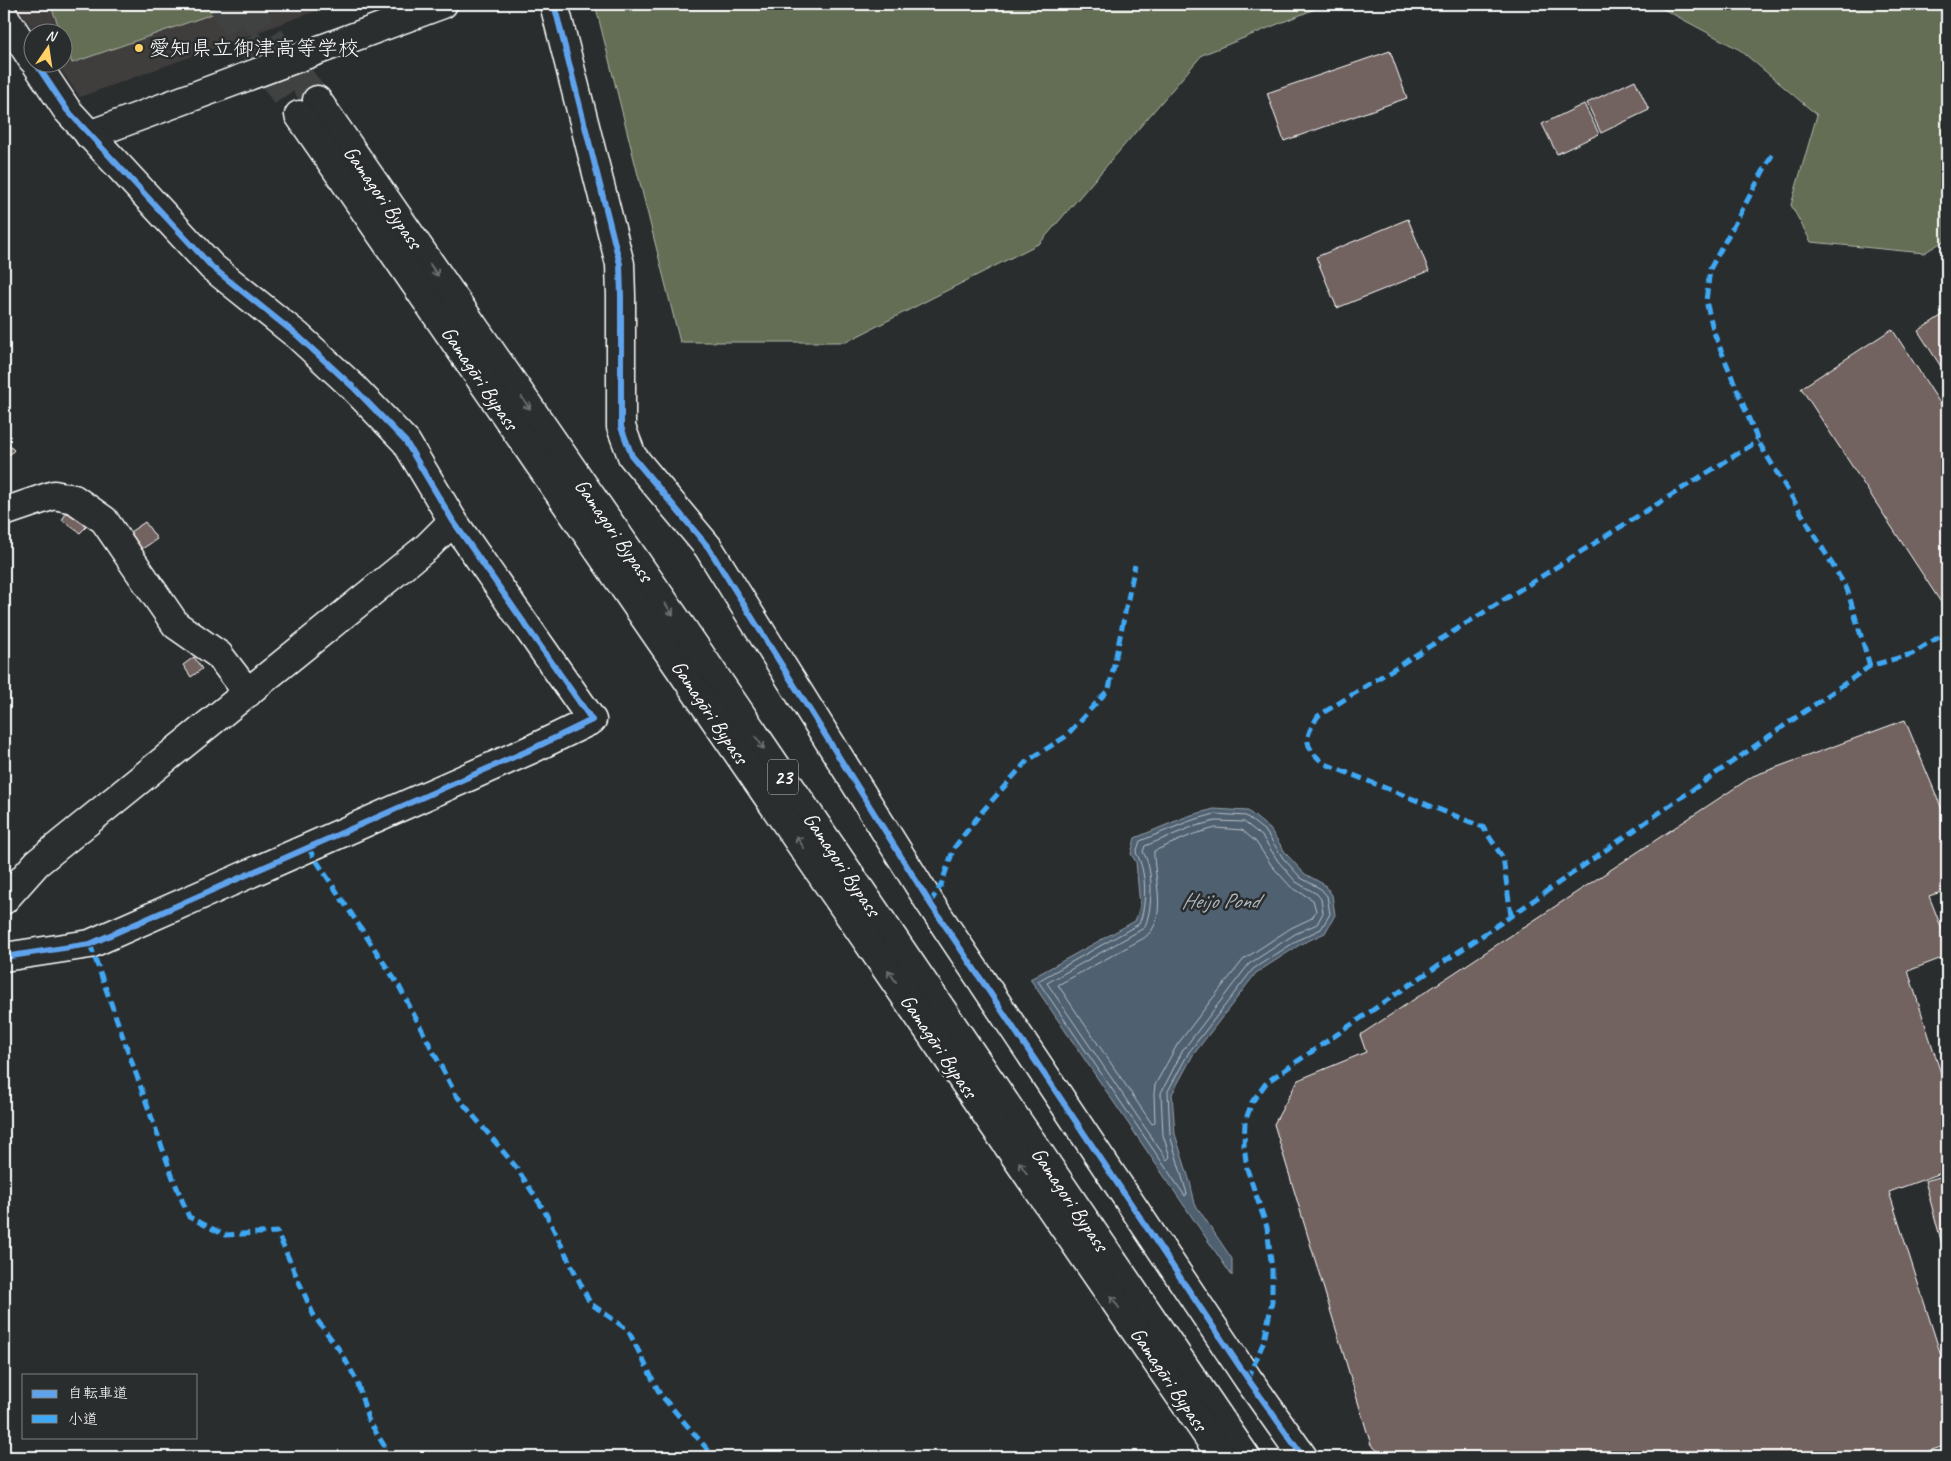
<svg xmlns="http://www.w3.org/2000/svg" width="1951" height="1461" font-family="Caveat,'Klee One',sans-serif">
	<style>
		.built { fill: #403d3d }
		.green { fill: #636e55; stroke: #b1b6aa }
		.water { fill: #4f6171; stroke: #95a0aa }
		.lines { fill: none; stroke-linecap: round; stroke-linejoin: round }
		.shore { stroke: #b9c0c6; stroke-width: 1 }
		.building { fill: #726361; stroke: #fff }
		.highway-tunnel { stroke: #3f4243; stroke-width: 28; stroke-dasharray: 28 14; stroke-linecap: butt }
		.street-casing { stroke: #fff; stroke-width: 31 }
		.highway-casing { stroke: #fff; stroke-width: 31 }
		.street { stroke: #2a2d2e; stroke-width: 28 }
		.highway { stroke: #2a2d2e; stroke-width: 28 }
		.quiet { stroke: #3fa9f5; stroke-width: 5; stroke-dasharray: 10 5; stroke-linecap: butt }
		.cycleway-casing { stroke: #2a2d2e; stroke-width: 9 }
		.cycleway { stroke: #60a3ed; stroke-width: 6 }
		.oneway { stroke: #6a6c6d }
		.poi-dot { fill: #ffd166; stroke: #2a2d2e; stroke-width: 2 }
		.labels { text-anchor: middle; stroke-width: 5; stroke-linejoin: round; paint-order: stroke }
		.shield { fill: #2a2d2e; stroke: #bfc0c0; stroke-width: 1 }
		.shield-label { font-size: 20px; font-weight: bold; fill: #fff }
		.poi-label { font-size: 21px; fill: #fff; stroke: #2a2d2e; text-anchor: start }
		.street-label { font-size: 21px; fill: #fff; stroke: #2a2d2e }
		.water-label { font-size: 22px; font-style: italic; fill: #b0b8bf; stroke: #2a2d2e }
	</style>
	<rect width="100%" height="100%" fill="#2a2d2e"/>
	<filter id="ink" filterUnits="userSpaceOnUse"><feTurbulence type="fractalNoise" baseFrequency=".02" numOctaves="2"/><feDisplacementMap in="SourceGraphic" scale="10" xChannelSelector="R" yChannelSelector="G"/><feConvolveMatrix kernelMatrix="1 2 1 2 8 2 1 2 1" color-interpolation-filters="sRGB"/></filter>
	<g filter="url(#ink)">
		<path class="built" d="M 15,4 L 335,4 L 80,97 L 56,63 L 62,62 L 62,32 L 35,32 Z"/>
		<g class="green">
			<path d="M 50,4 L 241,4 L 72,63 L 63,37 L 62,32 L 61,32 Z"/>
			<path d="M 595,4 L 1327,4 L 1202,55 L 1040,243 L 846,342 L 680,342 Z"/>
			<path d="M 1654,4 L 1947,4 L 1947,239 L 1924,253 L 1811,242 L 1791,205 L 1817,115 L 1740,50 Z"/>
		</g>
		<path class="water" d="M 1214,809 L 1248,811 L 1270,829 L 1287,855 L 1305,874 L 1325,885 L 1332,895 L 1335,915 L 1325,933 L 1301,944 L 1256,973 L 1193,1055 L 1172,1094 L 1175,1134 L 1190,1182 L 1195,1204 L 1232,1259 L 1232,1276 L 1030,979 L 1135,921 L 1140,906 L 1136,862 L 1131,854 L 1135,838 L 1188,816 Z"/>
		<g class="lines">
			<g class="shore">
				<path d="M 1215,814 L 1246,816 L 1266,832 L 1283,858 L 1301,878 L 1321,889 L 1327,896 L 1330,914 L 1321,929 L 1298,940 L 1253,969 L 1189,1052 L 1168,1091 L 1170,1135 L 1187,1194 L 1185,1196 L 1038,981 L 1139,924 C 1147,906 1147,870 1136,853 L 1140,841 L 1190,821 Z"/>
				<path d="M 1216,821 L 1244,822 L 1262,836 L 1278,861 L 1296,882 L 1317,894 L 1321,899 L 1323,913 L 1317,924 L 1295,934 L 1249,964 L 1183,1050 L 1161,1093 L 1163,1135 L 1170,1157 L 1167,1160 L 1047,983 L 1144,928 C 1153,911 1154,868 1143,852 L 1145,846 L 1192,827 Z"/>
				<path d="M 1216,828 L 1242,830 L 1256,842 L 1272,866 L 1291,887 L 1313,900 L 1316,911 L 1312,918 L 1291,928 L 1244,959 L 1209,1003 L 1177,1045 L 1155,1085 L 1154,1094 L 1155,1122 L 1152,1124 L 1058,985 L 1144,938 C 1170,920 1153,876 1154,851 L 1194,834 Z"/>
			</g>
		</g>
		<g class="building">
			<path d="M 1390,51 L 1407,98 L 1284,141 L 1267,93 Z"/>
			<path d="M 1635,80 L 1649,110 L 1601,133 L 1587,103 Z"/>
			<path d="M 1584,104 L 1599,134 L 1557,154 L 1542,124 Z"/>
			<path d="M 1408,219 L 1429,271 L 1337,308 L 1316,257 Z"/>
			<path d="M 1947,312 L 1947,376 L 1918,331 Z"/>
			<path d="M 1892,329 L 1947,414 L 1947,601 L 1942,604 L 1801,388 Z"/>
			<path d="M 4,441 L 14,450 L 7,458 L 4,455 Z"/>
			<path d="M 67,512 L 87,526 L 80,533 L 62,520 Z"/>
			<path d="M 145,522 L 157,539 L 142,549 L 130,532 Z"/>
			<path d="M 194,657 L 202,669 L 191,677 L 183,665 Z"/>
			<path d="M 1905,720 L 1947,821 L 1947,890 L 1929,896 L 1947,942 L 1947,956 L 1908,971 L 1947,1092 L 1947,1171 L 1889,1192 L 1947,1374 L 1947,1445 L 1911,1457 L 1385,1457 L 1371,1445 L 1274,1124 L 1298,1080 L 1366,1052 L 1360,1035 L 1753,776 Z"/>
			<path d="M 1947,1175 L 1947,1263 L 1925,1181 Z"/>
		</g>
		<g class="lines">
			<g class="highway-tunnel">
				<path d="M 222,4 L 299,115"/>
				<path d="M 245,4 L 317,100"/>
			</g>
			<g class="street-casing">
				<g id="street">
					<path d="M 554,4 L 620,264 L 621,296 L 621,427 L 632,456 L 708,547 L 930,903 L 1248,1379 L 1303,1457"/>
					<path d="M 4,16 L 32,59"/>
					<path d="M 89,135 L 443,4"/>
					<path d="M 4,512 L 54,495 L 74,499 L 104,520 L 176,625 L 219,655 L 248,693"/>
					<path d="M 4,900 L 37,863 L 427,547 L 453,521"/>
					<path d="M 4,957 L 90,944 L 532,749 L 592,720 L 453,521 L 406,442 L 353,387 L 298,336 L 212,267 L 67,110 L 35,62"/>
				</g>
			</g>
			<g class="highway-casing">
				<g id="highway">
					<path d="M 317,100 L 685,632 L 1246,1457"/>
					<path d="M 299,115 L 1222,1457"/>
				</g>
			</g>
			<use href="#street" class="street"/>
			<use href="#highway" class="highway"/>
			<g class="quiet">
				<path d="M 1772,155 L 1710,269 L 1706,301 L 1714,333 L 1758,441 L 1847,589 L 1870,666"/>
				<path d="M 308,848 L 399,986 L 456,1095 L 516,1167 L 544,1210 L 590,1303 L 628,1330 L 660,1394 L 714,1457"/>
				<path d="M 930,903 L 941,885 L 954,848 L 980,814 L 1027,761 L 1065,737 L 1109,689 L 1135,565"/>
				<path d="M 1511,916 L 1503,858 L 1483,827 L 1323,763 C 1303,744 1304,739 1318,716 L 1758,441"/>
				<path d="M 90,944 L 173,1178 L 189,1217 L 225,1235 L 277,1232 L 314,1316 L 341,1352 L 357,1381 L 368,1419 L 391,1457"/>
				<path d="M 1248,1379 L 1264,1341 L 1272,1302 L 1272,1270 L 1267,1227 L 1247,1169 L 1244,1146 L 1245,1122 L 1252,1102 L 1267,1082 L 1511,916 L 1870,666 L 1912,654 L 1947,632"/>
			</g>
			<g class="cycleway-casing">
				<g id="cycleway">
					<path d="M 554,4 L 620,264 L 621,296 L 621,427 L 632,456 L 708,547 L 930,903 L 1248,1379 L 1303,1457"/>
					<path d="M 4,957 L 90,944 L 532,749 L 592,720 L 453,521 L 406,442 L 353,387 L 298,336 L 212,267 L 67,110 L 35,62"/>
				</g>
			</g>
			<use href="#cycleway" class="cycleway"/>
		</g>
		<defs><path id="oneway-shaft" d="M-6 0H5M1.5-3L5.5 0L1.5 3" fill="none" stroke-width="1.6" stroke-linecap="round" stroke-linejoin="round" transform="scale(1.25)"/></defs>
		<g class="oneway">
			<use href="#oneway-shaft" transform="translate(434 270) rotate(55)"/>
			<use href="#oneway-shaft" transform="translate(526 403) rotate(55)"/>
			<use href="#oneway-shaft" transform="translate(669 609) rotate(55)"/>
			<use href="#oneway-shaft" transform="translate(760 743) rotate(56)"/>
			<use href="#oneway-shaft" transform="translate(800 842) rotate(-124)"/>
			<use href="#oneway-shaft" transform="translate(892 976) rotate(-124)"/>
			<use href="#oneway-shaft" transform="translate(1023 1168) rotate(-124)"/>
			<use href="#oneway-shaft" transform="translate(1115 1302) rotate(-124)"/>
		</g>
	</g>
	<circle class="poi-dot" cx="139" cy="48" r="5"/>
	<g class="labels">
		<rect class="shield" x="768" y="759.5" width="30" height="35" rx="4"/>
		<g class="shield-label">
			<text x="783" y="784">23</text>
		</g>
		<g class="poi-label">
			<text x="149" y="55">愛知県立御津高等学校</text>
		</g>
		<g class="street-label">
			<text transform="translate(383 197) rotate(55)" y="7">Gamagori Bypass</text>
			<text transform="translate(480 378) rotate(56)" y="7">Gamagōri Bypass</text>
			<text transform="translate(614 530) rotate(55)" y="7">Gamagori Bypass</text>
			<text transform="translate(710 712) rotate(56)" y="7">Gamagōri Bypass</text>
			<text transform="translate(842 864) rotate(56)" y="7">Gamagori Bypass</text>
			<text transform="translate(939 1046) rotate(56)" y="7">Gamagōri Bypass</text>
			<text transform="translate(1070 1199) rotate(56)" y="7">Gamagori Bypass</text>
			<text transform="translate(1169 1379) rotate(56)" y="7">Gamagōri Bypass</text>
		</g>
		<g class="water-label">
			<text x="1220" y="908">Heijo Pond</text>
		</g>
	</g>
	<rect width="1951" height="1461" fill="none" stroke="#2a2d2e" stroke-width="20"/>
	<rect x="10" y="10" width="1931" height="1441" fill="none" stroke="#fff" stroke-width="2" filter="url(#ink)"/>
	<rect x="22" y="1374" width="175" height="65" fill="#2a2d2e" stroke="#7f8182"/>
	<rect x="32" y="1390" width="25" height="8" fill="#60a3ed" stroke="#7f8182"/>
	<text x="68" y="1398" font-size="15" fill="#ffffff">自転車道</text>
	<rect x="32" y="1415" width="25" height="8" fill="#3fa9f5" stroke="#7f8182"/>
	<text x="68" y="1424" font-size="15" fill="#ffffff">小道</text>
	<g transform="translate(48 48) rotate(13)"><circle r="24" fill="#2a2d2e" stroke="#7f8182"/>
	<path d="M0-4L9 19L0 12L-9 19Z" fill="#ffd166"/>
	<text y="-8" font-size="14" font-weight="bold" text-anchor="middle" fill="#ffffff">N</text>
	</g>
</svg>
